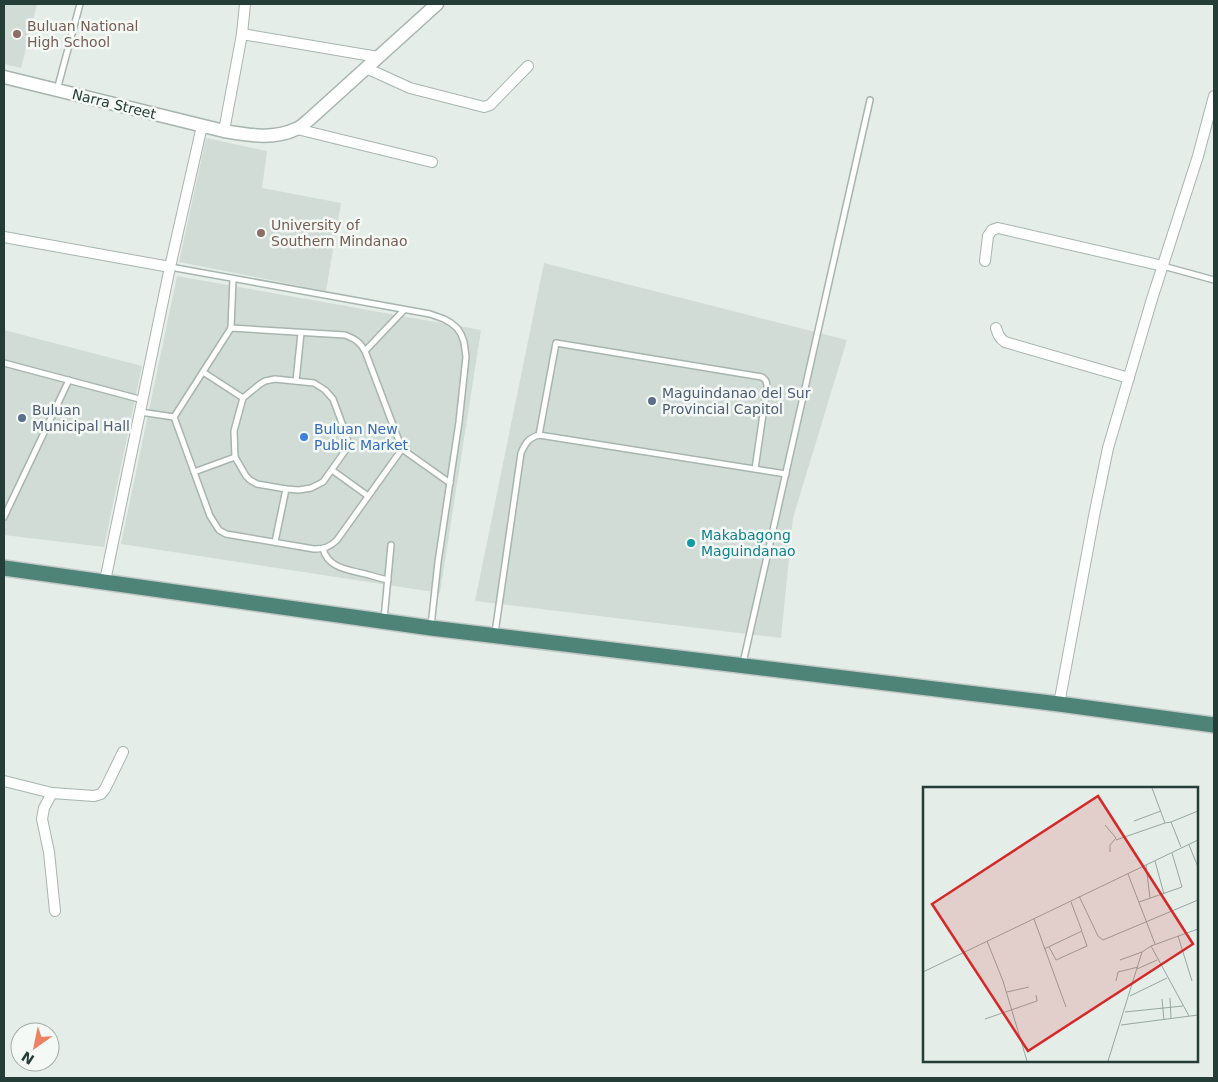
<svg xmlns="http://www.w3.org/2000/svg" width="1218" height="1082" font-family="'DejaVu Sans',sans-serif">
	<style>
		.built { fill: #d2dcd7 }
		.lines { fill: none; stroke-linecap: round; stroke-linejoin: round }
		.service-casing { stroke: #a7b5af; stroke-width: 8 }
		.minor-casing { stroke: #a7b5af; stroke-width: 12 }
		.tertiary-casing { stroke: #a7b5af; stroke-width: 15 }
		.trunk-casing { stroke: #c2c9c7; stroke-width: 18 }
		.service { stroke: #fff; stroke-width: 5 }
		.minor { stroke: #fff; stroke-width: 10 }
		.tertiary { stroke: #fff; stroke-width: 12 }
		.trunk { stroke: #4e8477; stroke-width: 15 }
		.education-dot { fill: #8d6e63; stroke: #f4f9f6; stroke-width: 2 }
		.service-dot { fill: #5c6f8a; stroke: #f4f9f6; stroke-width: 2 }
		.shop-dot { fill: #3f7fe0; stroke: #f4f9f6; stroke-width: 2 }
		.culture-dot { fill: #0f9aa8; stroke: #f4f9f6; stroke-width: 2 }
		.labels { text-anchor: middle; stroke-width: 5; stroke-linejoin: round; paint-order: stroke }
		.education-label { font-size: 14px; fill: #785e54; stroke: #f4f9f6; text-anchor: start }
		.street-label { font-size: 14px; fill: #243d36; stroke: #f4f9f6 }
		.service-label { font-size: 14px; fill: #4e5e75; stroke: #f4f9f6; text-anchor: start }
		.shop-label { font-size: 14px; fill: #366cbe; stroke: #f4f9f6; text-anchor: start }
		.culture-label { font-size: 14px; fill: #0d838f; stroke: #f4f9f6; text-anchor: start }
		.inset-road { fill: none; stroke: #97a7a1; stroke-width: 1 }
		.view { fill: #d62828; fill-opacity: 0.15; stroke: #d62828; stroke-width: 2.5 }
		.inset-edge { fill: none; stroke: #243d36; stroke-width: 2.5 }
	</style>
	<rect width="100%" height="100%" fill="#e4ede8"/>
	<g class="built">
		<path d="M 4,4 L 37,4 L 21,68 L 4,64 Z"/>
		<path d="M 206,138 L 267,151 L 262,188 L 341,203 L 326,291 L 179,262 Z"/>
		<path d="M 544,263 L 847,340 L 793,518 L 781,638 L 475,601 Z"/>
		<path d="M 177,276 L 481,330 L 440,593 L 121,544 Z"/>
		<path d="M 4,330 L 142,366 L 104,547 L 4,535 Z"/>
	</g>
	<g class="lines">
		<g class="service-casing">
			<g id="service">
				<path d="M 57,90 L 80,4"/>
				<path d="M 1163,266 L 1214,280"/>
				<path d="M 170,267 L 430,314 L 444,319 L 451,323 L 457,328 L 461,334 L 464,342 L 466,357 L 459,422 L 438,562 L 431,626"/>
				<path d="M 231,328 L 345,335 C 355,339 359,341 365,351 L 402,449 L 337,540 C 330,547 324,549 314,549 L 226,534 L 219,530 L 210,516 L 174,417 Z"/>
				<path d="M 231,328 L 233,279"/>
				<path d="M 365,351 L 404,310"/>
				<path d="M 4,363 L 143,400"/>
				<path d="M 203,372 L 243,398"/>
				<path d="M 275,379 L 314,383 L 325,390 L 333,399 L 346,434 L 348,442 L 345,451 L 323,482 L 311,488 L 299,490 L 286,489 L 257,484 L 250,480 L 246,476 L 235,457 L 234,431 L 243,398 L 260,384 L 265,381 Z"/>
				<path d="M 296,381 L 301,333"/>
				<path d="M 140,412 L 174,417"/>
				<path d="M 539,435 L 556,343 L 762,377 C 766,380 767,382 767,387 L 755,469"/>
				<path d="M 402,449 L 450,483"/>
				<path d="M 332,470 L 368,496"/>
				<path d="M 194,472 L 235,457"/>
				<path d="M 4,517 L 69,380"/>
				<path d="M 275,542 L 286,489"/>
				<path d="M 323,549 C 328,567 345,569 361,573 C 370,575 379,578 388,580"/>
				<path d="M 384,619 L 391,545"/>
				<path d="M 495,633 L 521,453 C 525,444 528,438 539,435 L 786,474"/>
				<path d="M 743,663 L 870,100"/>
			</g>
		</g>
		<g class="minor-casing">
			<g id="minor">
				<path d="M 242,34 L 378,57"/>
				<path d="M 366,68 L 410,88 L 484,107 L 490,105 L 528,66"/>
				<path d="M 297,129 L 432,162"/>
				<path d="M 224,131 L 242,34 L 245,4"/>
				<path d="M 4,237 L 170,267"/>
				<path d="M 985,261 L 988,236 L 992,230 L 998,228 L 1163,266"/>
				<path d="M 996,328 C 998,334 999,338 1005,342 L 1129,378"/>
				<path d="M 105,581 L 170,267 L 202,126"/>
				<path d="M 1059,704 L 1094,516 L 1108,448 L 1152,299 L 1198,156 L 1214,96"/>
				<path d="M 4,781 L 52,793"/>
				<path d="M 55,911 L 49,852 L 42,819 L 44,808 L 52,793 L 94,796 L 101,794 L 105,789 L 123,752"/>
			</g>
		</g>
		<g class="tertiary-casing">
			<path id="tertiary" d="M 4,77 L 224,131 C 248,135 273,140 296,129 C 302,127 307,121 312,117 L 437,4"/>
		</g>
		<g class="trunk-casing">
			<path id="trunk" d="M 4,568 L 431,628 L 1059,704 L 1214,725"/>
		</g>
		<use href="#service" class="service"/>
		<use href="#minor" class="minor"/>
		<use href="#tertiary" class="tertiary"/>
		<use href="#trunk" class="trunk"/>
	</g>
	<g class="education-dot">
		<circle cx="17" cy="34" r="5"/>
		<circle cx="261" cy="233" r="5"/>
	</g>
	<g class="service-dot">
		<circle cx="652" cy="401" r="5"/>
		<circle cx="22" cy="418" r="5"/>
	</g>
	<circle class="shop-dot" cx="304" cy="437" r="5"/>
	<circle class="culture-dot" cx="691" cy="543" r="5"/>
	<g class="labels">
		<g class="education-label">
			<text x="27" y="31">Buluan National<tspan x="27" dy="16">High School</tspan></text>
			<text x="271" y="230">University of<tspan x="271" dy="16">Southern Mindanao</tspan></text>
		</g>
		<g class="street-label">
			<text transform="translate(114 104) rotate(14)" y="5">Narra Street</text>
		</g>
		<g class="service-label">
			<text x="662" y="398">Maguindanao del Sur<tspan x="662" dy="16">Provincial Capitol</tspan></text>
			<text x="32" y="415">Buluan<tspan x="32" dy="16">Municipal Hall</tspan></text>
		</g>
		<g class="shop-label">
			<text x="314" y="434">Buluan New<tspan x="314" dy="16">Public Market</tspan></text>
		</g>
		<g class="culture-label">
			<text x="701" y="540">Makabagong<tspan x="701" dy="16">Maguindanao</tspan></text>
		</g>
	</g>
	<g transform="translate(923 787)">
		<rect width="275" height="275" fill="#e4ede8"/>
		<path class="inset-road" d="M 229,1 L 242,36 L 248,35 L 258,60M 211,34 L 238,24M 248,35 L 275,24M 182,38 L 193,51 L 187,58 L 187,65M 193,53 L 242,36M 266,58 L 275,80M 232,74 L 241,107M 223,78 L 227,111M 205,87 L 232,157M 156,109 L 175,149 L 180,153 L 275,113M 216,115 L 259,100 L 249,66M 111,132 L 143,220M 255,149 L 269,194M 64,154 L 80,194 L 104,274M 228,159 L 266,229M 126,160 L 133,173 L 164,159 L 159,145M 121,162 L 159,144 L 148,115M 197,173 L 219,165M 214,182 L 234,173M 0,185 L 275,53M 193,194 L 195,185 L 215,180M 84,205 L 106,200M 207,209 L 244,191M 247,211 L 248,232M 239,212 L 241,233M 202,225 L 260,219M 62,232 L 114,214 L 113,208M 198,238 L 275,228M 185,274 L 219,165 L 228,159 L 275,142"/>
		<path class="view" d="M 175,9 L 270,157 L 105,264 L 9,117 Z"/>
		<rect width="275" height="275" class="inset-edge"/>
	</g>
	<rect width="1218" height="1082" fill="none" stroke="#243d36" stroke-width="10"/>
	<g transform="translate(35 1047) rotate(213)"><circle r="24" fill="#f4f9f6" stroke="#a1aea9"/>
	<path d="M0-4L9 19L0 12L-9 19Z" fill="#ec8262"/>
	<text y="-8" font-size="14" font-weight="bold" text-anchor="middle" fill="#243d36">N</text>
	</g>
</svg>
